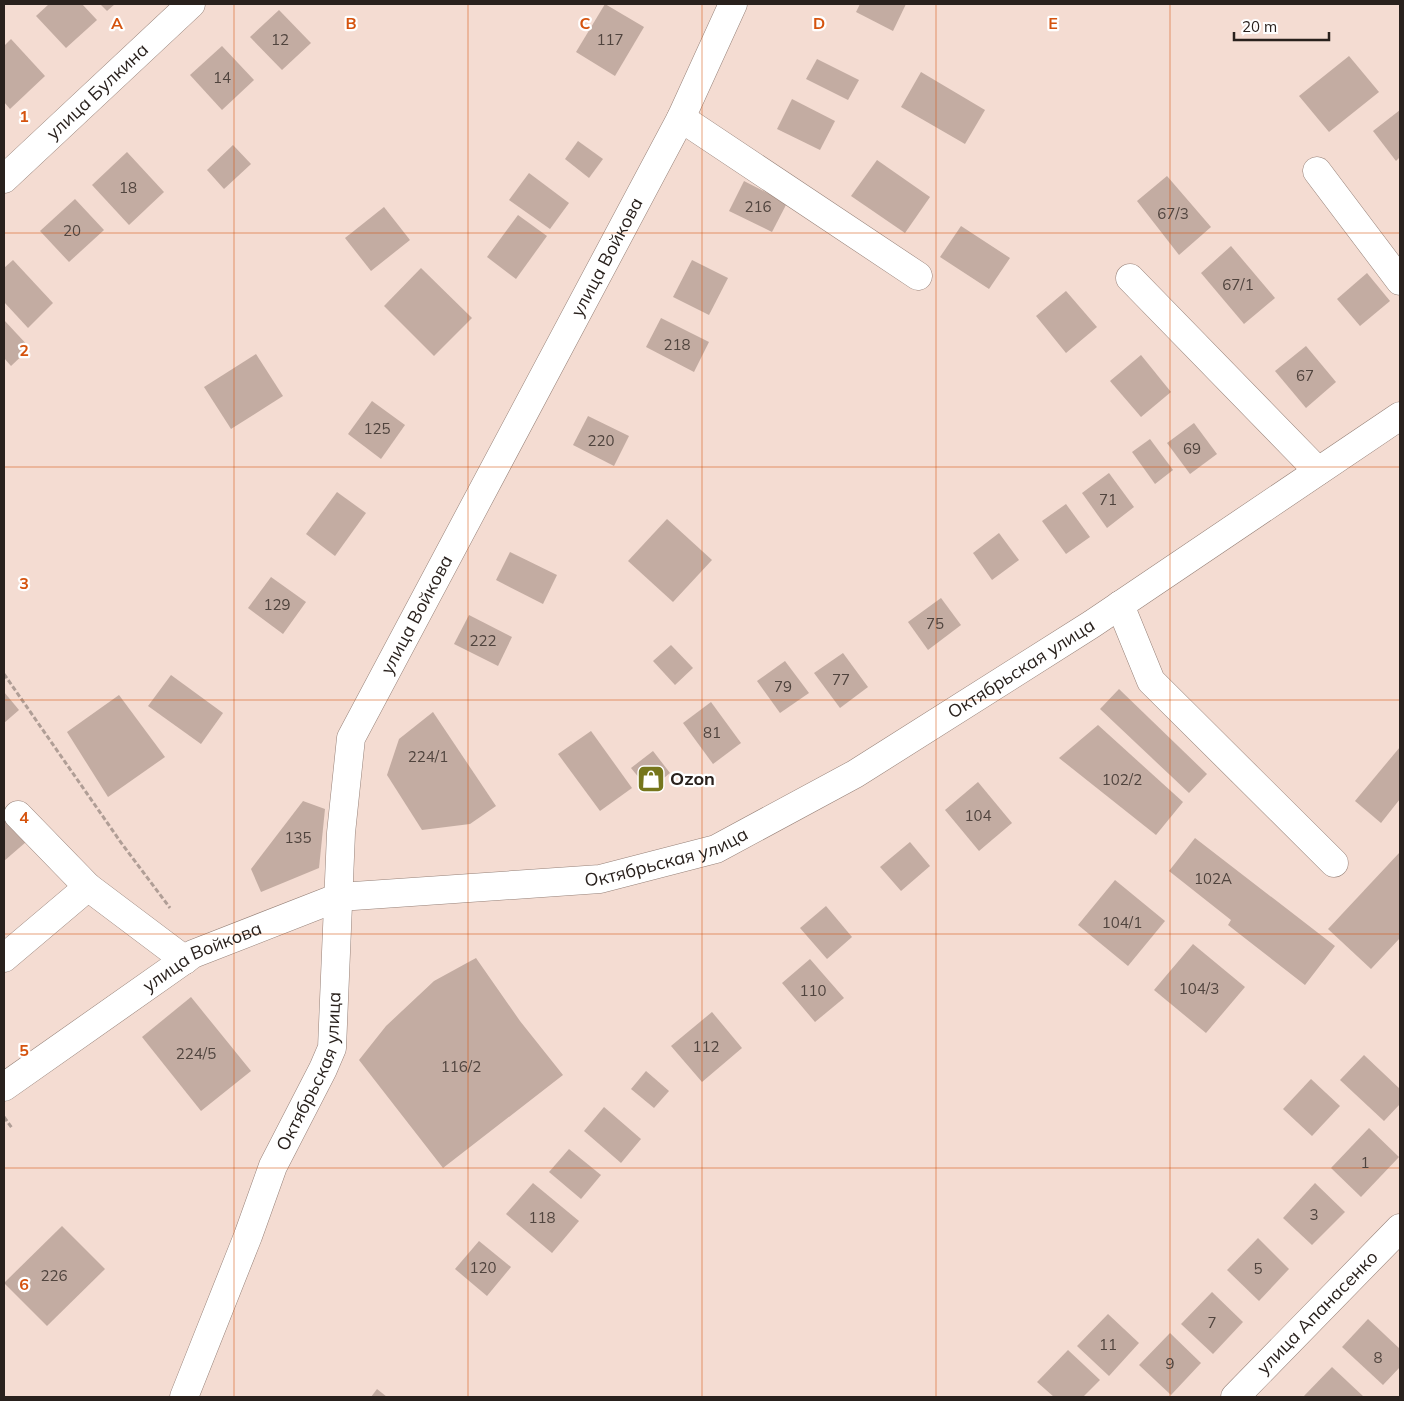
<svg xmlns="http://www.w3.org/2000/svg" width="1404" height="1401" font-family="Mulish,sans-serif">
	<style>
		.building { fill: #c3aca2 }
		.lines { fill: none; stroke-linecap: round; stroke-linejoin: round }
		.minor-casing { stroke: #968178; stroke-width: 29 }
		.major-casing { stroke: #968178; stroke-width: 29 }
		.path { stroke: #b09e96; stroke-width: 3; stroke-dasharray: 5 2.5; stroke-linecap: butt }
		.minor { stroke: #fff; stroke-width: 28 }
		.major { stroke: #fff; stroke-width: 28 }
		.grid { fill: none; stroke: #d5530e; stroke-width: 1; stroke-opacity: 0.55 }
		.labels { text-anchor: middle; stroke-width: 4.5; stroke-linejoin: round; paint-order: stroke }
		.number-label { font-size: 15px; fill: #50443e }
		.street-label { font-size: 18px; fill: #29211d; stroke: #fff }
		.poi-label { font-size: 18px; font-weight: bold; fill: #29211d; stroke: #fff; text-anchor: start }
		.grid-label { font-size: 16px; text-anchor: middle; font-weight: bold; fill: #d5530e; stroke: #fff; stroke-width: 4.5; stroke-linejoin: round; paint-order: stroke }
	</style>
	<rect width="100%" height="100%" fill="#f4dcd2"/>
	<g class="building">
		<path d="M 49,4 L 82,4 L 97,20 L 66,48 L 36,16 Z"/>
		<path d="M 100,4 L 115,4 L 107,11 Z"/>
		<path d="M 605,4 L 644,27 L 615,76 L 576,52 Z"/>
		<path d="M 860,4 L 906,4 L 893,31 L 856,12 Z"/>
		<path d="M 279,10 L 311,43 L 282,70 L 250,37 Z"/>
		<path d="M 11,39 L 45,76 L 10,109 L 4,102 L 4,46 Z"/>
		<path d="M 222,46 L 254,80 L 222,110 L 190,75 Z"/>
		<path d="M 1349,56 L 1379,92 L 1329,132 L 1299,96 Z"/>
		<path d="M 817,59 L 859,80 L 848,100 L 806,79 Z"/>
		<path d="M 921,72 L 985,110 L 965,144 L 901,107 Z"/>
		<path d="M 792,99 L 835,121 L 820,150 L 777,129 Z"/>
		<path d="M 1400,110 L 1400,157 L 1396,161 L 1373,131 Z"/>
		<path d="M 578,141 L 603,159 L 589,178 L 565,159 Z"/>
		<path d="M 233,145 L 251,164 L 224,189 L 207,170 Z"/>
		<path d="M 127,152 L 164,192 L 129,225 L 92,185 Z"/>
		<path d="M 877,160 L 930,197 L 905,233 L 851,196 Z"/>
		<path d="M 529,173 L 569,203 L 550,229 L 509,200 Z"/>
		<path d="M 1167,176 L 1211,227 L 1179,255 L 1137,201 Z"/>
		<path d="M 744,181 L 787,203 L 772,232 L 729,211 Z"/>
		<path d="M 75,199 L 104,230 L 69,262 L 40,231 Z"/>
		<path d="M 384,207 L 410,240 L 371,271 L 345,238 Z"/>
		<path d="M 518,215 L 547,236 L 516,279 L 487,257 Z"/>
		<path d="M 961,226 L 1010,258 L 989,289 L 940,257 Z"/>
		<path d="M 1231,246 L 1275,298 L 1244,324 L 1201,273 Z"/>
		<path d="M 13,260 L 53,303 L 28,328 L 4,302 L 4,268 Z"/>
		<path d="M 692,260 L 728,278 L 709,315 L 673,297 Z"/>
		<path d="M 421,268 L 472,318 L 434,356 L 384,306 Z"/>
		<path d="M 1367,273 L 1390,301 L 1360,326 L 1337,299 Z"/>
		<path d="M 1066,291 L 1097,327 L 1066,353 L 1036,316 Z"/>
		<path d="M 661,318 L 709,342 L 694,372 L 646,347 Z"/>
		<path d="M 4,320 L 30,348 L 11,366 L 4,358 Z"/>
		<path d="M 1306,346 L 1336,382 L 1306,408 L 1275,371 Z"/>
		<path d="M 256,354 L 283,396 L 231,429 L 204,387 Z"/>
		<path d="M 1141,355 L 1171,392 L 1141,417 L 1110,381 Z"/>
		<path d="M 372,401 L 405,425 L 381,459 L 348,434 Z"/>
		<path d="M 588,416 L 629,436 L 614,466 L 573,445 Z"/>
		<path d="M 1194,423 L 1217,454 L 1190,474 L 1167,443 Z"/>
		<path d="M 1150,439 L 1173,470 L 1155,484 L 1132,452 Z"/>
		<path d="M 1109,473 L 1134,507 L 1107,528 L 1082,493 Z"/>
		<path d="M 337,492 L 366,513 L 335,556 L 306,534 Z"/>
		<path d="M 1066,504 L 1090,537 L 1066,554 L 1042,521 Z"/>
		<path d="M 667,519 L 712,560 L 673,602 L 628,561 Z"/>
		<path d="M 999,533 L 1019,560 L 992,580 L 973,553 Z"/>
		<path d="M 510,552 L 557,575 L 543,604 L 496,580 Z"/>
		<path d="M 271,577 L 306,602 L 283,634 L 248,608 Z"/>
		<path d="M 941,598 L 961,625 L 928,650 L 908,622 Z"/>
		<path d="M 469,615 L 512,637 L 498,666 L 454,644 Z"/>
		<path d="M 671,645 L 693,668 L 675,685 L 653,661 Z"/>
		<path d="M 843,653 L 868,687 L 840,708 L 814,673 Z"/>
		<path d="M 785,661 L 809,693 L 780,713 L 757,681 Z"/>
		<path d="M 171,675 L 223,713 L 201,744 L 148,706 Z"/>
		<path d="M 1119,689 L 1207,774 L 1189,793 L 1100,709 Z"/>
		<path d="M 4,692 L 19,710 L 4,723 Z"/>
		<path d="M 119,695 L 165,757 L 108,797 L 67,732 Z"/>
		<path d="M 711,702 L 741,743 L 713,764 L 683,723 Z"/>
		<path d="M 433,712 L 496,806 L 470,824 L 422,830 L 387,775 L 399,739 Z"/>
		<path d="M 1098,725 L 1183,802 L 1156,835 L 1059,758 Z"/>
		<path d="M 591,731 L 632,788 L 600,811 L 558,754 Z"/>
		<path d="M 1400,747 L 1400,799 L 1381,823 L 1355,801 Z"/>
		<path d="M 653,751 L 670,773 L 649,790 L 631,768 Z"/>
		<path d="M 978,782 L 1012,823 L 979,851 L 945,810 Z"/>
		<path d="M 303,801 L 325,809 L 319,868 L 261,892 L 251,869 Z"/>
		<path d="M 4,816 L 26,842 L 4,861 Z"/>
		<path d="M 1195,838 L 1335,946 L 1305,985 L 1228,925 L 1231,920 L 1169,871 Z"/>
		<path d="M 910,842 L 930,866 L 901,891 L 880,867 Z"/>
		<path d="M 1400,852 L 1400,938 L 1371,969 L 1328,929 Z"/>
		<path d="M 1115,880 L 1165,921 L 1128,966 L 1078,925 Z"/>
		<path d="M 826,906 L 852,937 L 827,959 L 800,928 Z"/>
		<path d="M 1193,944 L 1245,987 L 1206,1033 L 1154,990 Z"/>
		<path d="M 476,958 L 520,1021 L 563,1075 L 443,1168 L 359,1060 L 386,1026 L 434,981 Z"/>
		<path d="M 810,959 L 844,998 L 815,1022 L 782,983 Z"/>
		<path d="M 191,997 L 251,1071 L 201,1111 L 142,1037 Z"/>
		<path d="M 712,1012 L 742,1048 L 702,1082 L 671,1046 Z"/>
		<path d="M 1364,1055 L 1400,1089 L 1400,1104 L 1384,1121 L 1340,1080 Z"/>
		<path d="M 646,1071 L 669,1091 L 654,1108 L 631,1089 Z"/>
		<path d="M 1311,1079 L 1340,1106 L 1312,1136 L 1283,1109 Z"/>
		<path d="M 604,1107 L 641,1139 L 621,1163 L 584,1131 Z"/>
		<path d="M 1369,1128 L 1399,1157 L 1361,1197 L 1331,1168 Z"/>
		<path d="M 569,1149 L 601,1175 L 581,1199 L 549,1172 Z"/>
		<path d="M 533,1183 L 579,1221 L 552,1253 L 506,1214 Z"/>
		<path d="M 1315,1183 L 1345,1212 L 1312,1245 L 1283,1218 Z"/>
		<path d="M 62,1226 L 105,1269 L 47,1326 L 4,1283 Z"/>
		<path d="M 1258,1238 L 1289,1269 L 1259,1301 L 1227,1270 Z"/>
		<path d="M 479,1241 L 511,1267 L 487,1296 L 455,1269 Z"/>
		<path d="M 1212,1292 L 1243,1322 L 1213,1354 L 1181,1324 Z"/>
		<path d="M 1108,1314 L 1139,1343 L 1109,1376 L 1077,1346 Z"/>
		<path d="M 1368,1319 L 1400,1349 L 1400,1367 L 1383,1385 L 1342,1347 Z"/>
		<path d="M 1170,1333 L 1201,1363 L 1171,1395 L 1139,1365 Z"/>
		<path d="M 1068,1350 L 1100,1380 L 1083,1397 L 1054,1397 L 1037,1382 Z"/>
		<path d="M 1332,1367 L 1364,1397 L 1303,1397 Z"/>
		<path d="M 377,1389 L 387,1397 L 371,1397 Z"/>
	</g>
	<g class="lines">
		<g class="minor-casing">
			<g id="minor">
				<path d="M 681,118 L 918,276"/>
				<path d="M 1317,171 L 1400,281"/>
				<path id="s1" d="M 4,179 L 191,4"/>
				<path d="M 1130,278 L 1318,471"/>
				<path d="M 1120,605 L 1151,681 L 1334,863"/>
				<path d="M 18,815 L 88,887 L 185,960"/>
				<path d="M 4,958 L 88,887"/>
				<path id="s2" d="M 184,1397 L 248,1236 L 273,1166 L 323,1069 L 332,1048 L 341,833 L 351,738 L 681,118 L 733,4"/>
				<path id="s3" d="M 1235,1397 L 1400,1228"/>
			</g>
		</g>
		<g class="major-casing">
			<g id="major">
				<path id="s4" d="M 4,1087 L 193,954 L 339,897 L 600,879 L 716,849 L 855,774 L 1092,624 L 1400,416"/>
			</g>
		</g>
		<g class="path">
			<path d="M 4,674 L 122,844 L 170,908"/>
			<path d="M 4,1117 L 12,1128"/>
		</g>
		<use href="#minor" class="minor"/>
		<use href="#major" class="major"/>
	</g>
	<path class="grid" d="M 234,4 L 234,1397M 468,4 L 468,1397M 702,4 L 702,1397M 936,4 L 936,1397M 1170,4 L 1170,1397M 4,233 L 1400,233M 4,467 L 1400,467M 4,700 L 1400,700M 4,934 L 1400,934M 4,1168 L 1400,1168"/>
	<defs>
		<g id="shop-square" transform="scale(1.4375)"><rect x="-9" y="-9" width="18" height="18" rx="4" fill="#76761c" stroke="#fff"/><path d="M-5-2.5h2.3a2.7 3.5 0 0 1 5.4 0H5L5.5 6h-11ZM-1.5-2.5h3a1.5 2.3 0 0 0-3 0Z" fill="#fff"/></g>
	</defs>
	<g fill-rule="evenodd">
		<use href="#shop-square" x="651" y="779"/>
	</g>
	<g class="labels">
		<g class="number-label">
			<text x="280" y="45">12</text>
			<text x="610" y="45">117</text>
			<text x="222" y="83">14</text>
			<text x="128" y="193">18</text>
			<text x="758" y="212">216</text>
			<text x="1173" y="219">67/3</text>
			<text x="72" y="236">20</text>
			<text x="1238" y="290">67/1</text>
			<text x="677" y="350">218</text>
			<text x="1305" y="381">67</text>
			<text x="377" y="434">125</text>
			<text x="601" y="446">220</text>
			<text x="1192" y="454">69</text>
			<text x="1108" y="505">71</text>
			<text x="277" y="610">129</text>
			<text x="935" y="629">75</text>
			<text x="483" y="646">222</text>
			<text x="841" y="685">77</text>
			<text x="783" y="692">79</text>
			<text x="712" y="738">81</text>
			<text x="428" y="762">224/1</text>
			<text x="1122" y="785">102/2</text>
			<text x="978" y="821">104</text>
			<text x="298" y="843">135</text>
			<text x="1213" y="884">102А</text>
			<text x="1122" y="928">104/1</text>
			<text x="1199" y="994">104/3</text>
			<text x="813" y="996">110</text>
			<text x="706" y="1052">112</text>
			<text x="196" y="1059">224/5</text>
			<text x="461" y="1072">116/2</text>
			<text x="1365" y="1168">1</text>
			<text x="1314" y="1220">3</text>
			<text x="542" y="1223">118</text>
			<text x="483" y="1273">120</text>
			<text x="1258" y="1274">5</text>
			<text x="54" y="1281">226</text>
			<text x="1212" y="1328">7</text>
			<text x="1108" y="1350">11</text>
			<text x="1378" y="1363">8</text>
			<text x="1170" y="1369">9</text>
		</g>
		<g class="street-label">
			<text dy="6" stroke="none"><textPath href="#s1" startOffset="128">улица Булкина</textPath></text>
			<text dy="6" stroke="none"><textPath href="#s2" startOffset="1235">улица Войкова</textPath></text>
			<text dy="6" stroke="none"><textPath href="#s2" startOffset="830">улица Войкова</textPath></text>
			<text dy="6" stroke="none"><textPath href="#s4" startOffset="1124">Октябрьская улица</textPath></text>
			<text dy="6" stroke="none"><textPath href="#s4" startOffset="719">Октябрьская улица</textPath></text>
			<text dy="6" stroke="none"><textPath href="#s4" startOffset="238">улица Войкова</textPath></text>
			<text dy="6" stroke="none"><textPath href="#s2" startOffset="351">Октябрьская улица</textPath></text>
			<text dy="6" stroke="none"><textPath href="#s3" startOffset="118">улица Апанасенко</textPath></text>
		</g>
		<g class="poi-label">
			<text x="670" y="785">Ozon</text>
		</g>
	</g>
	<g class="grid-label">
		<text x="117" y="29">A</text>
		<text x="351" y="29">B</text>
		<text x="585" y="29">C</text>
		<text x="819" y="29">D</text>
		<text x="1053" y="29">E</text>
		<text x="24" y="122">1</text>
		<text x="24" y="356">2</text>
		<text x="24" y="589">3</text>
		<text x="24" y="823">4</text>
		<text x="24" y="1056">5</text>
		<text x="24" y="1290">6</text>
	</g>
	<rect width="1404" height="1401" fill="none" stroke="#29211d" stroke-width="10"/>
	<path d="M1234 32v8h95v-8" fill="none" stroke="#29211d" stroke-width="2.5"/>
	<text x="1242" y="32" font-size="15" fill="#29211d" stroke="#ffffff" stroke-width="4" paint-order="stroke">20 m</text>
</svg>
